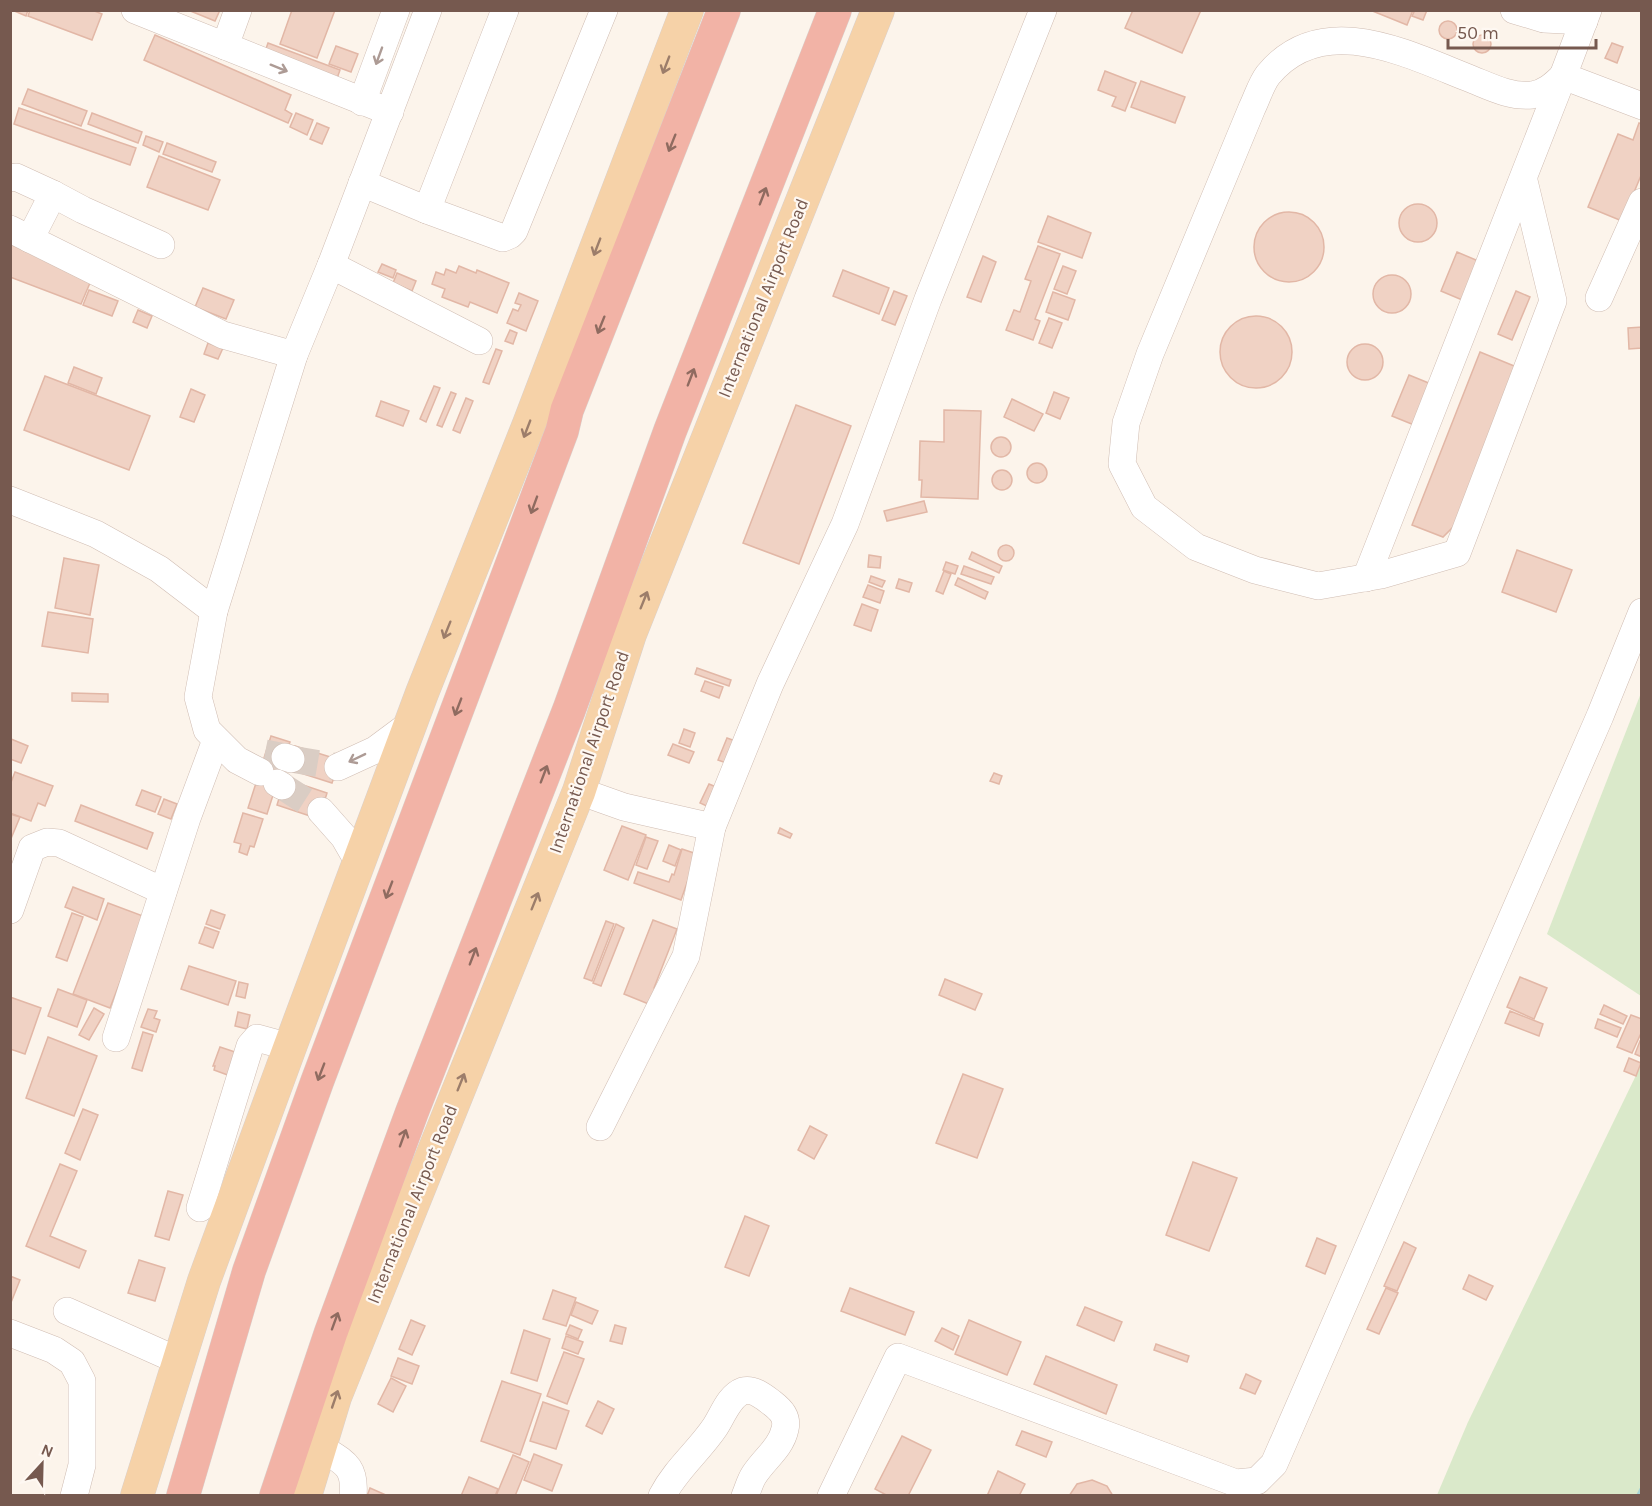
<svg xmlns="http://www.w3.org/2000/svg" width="1652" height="1506" font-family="Karla,sans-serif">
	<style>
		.green { fill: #dae9ca }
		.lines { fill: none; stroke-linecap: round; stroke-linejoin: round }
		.stream { stroke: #a7d4d6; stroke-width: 6 }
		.building { fill: #f0d2c4; stroke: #e2b7a6; stroke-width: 1.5 }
		.minor-tunnel { stroke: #dacdc4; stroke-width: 27; stroke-dasharray: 27 14; stroke-linecap: butt }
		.minor-casing { stroke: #d0bdb3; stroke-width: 28 }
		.major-casing { stroke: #d9d1ce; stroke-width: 34 }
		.highway-casing { stroke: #d9d1ce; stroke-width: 34 }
		.minor { stroke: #fff; stroke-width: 27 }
		.major { stroke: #f6d2a8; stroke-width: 33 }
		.highway { stroke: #f2b3a6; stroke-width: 33 }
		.oneway { stroke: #ad9b95 }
		.oneway2 { stroke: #9c7d6a }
		.oneway3 { stroke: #8f6b60 }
		.labels { text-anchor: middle; stroke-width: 4.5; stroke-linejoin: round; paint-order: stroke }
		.street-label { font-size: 18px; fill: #76594f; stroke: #fef8f2 }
	</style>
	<rect width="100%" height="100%" fill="#fcf4eb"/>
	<g class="green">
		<path d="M 1641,693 L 1641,996 L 1547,934 Z"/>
		<path d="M 1641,1065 L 1641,1495 L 1437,1495 L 1468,1422 Z"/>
	</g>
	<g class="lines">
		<path class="stream" d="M 1639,1496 L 1642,1490"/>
	</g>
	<g class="building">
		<path d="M 12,10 L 28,10 L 26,16 Z"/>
		<path d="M 30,10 L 92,10 L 102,14 L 92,40 L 28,16 Z"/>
		<path d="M 188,10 L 220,10 L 215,21 Z"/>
		<path d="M 292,10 L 335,10 L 317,58 L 280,44 Z"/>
		<path d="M 1133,10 L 1201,10 L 1182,53 L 1125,28 Z"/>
		<path d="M 1370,10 L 1413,10 L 1407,25 Z"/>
		<path d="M 1415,10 L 1427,10 L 1423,20 L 1412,16 Z"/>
		<circle cx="1448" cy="30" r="9"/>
		<circle cx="1482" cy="44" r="9"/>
		<path d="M 155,35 L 291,95 L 285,110 L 292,114 L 288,123 L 144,60 Z"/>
		<path d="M 268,43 L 340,70 L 334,87 L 262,60 Z"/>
		<path d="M 1612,43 L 1623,47 L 1617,63 L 1605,58 Z"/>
		<path d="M 336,46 L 358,54 L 351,72 L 329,64 Z"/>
		<path d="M 1105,71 L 1136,83 L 1125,111 L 1112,106 L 1116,97 L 1098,90 Z"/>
		<path d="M 1141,81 L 1185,97 L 1175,123 L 1131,107 Z"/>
		<path d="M 28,89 L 87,111 L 81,126 L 22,104 Z"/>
		<path d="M 19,108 L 136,148 L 130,165 L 14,124 Z"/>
		<path d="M 92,113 L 142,132 L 138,143 L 88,124 Z"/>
		<path d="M 296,113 L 313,120 L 307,135 L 290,127 Z"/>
		<path d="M 317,123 L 329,128 L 322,144 L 310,139 Z"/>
		<path d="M 1639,123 L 1642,124 L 1642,173 L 1622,221 L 1588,207 L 1618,134 L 1633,140 Z"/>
		<path d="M 146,136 L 163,142 L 159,152 L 143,145 Z"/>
		<path d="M 167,143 L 216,162 L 212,172 L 163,154 Z"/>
		<path d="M 159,156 L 220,180 L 208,210 L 147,187 Z"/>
		<circle cx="1418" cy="223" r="19"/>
		<circle cx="1289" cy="247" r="35"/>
		<path d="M 1048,216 L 1091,233 L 1082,258 L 1038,242 Z"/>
		<path d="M 10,244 L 93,276 L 81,304 L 10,277 Z"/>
		<path d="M 1038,246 L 1060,254 L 1035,319 L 1040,321 L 1033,340 L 1006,330 L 1014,310 L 1020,312 L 1031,281 L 1025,279 Z"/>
		<path d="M 1457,252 L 1483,263 L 1467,302 L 1441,291 Z"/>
		<path d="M 983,256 L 996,262 L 981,302 L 967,297 Z"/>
		<path d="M 382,264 L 396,270 L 393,278 L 378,272 Z"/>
		<path d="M 459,266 L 476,273 L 477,270 L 509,283 L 497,313 L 470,302 L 468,307 L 442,297 L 445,289 L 432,284 L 436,272 L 444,275 L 446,269 L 456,273 Z"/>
		<path d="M 1063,266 L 1076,271 L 1067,294 L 1054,289 Z"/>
		<path d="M 843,270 L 889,288 L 879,314 L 833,296 Z"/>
		<path d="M 397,273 L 416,281 L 412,291 L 393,283 Z"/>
		<circle cx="1392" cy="294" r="19"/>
		<path d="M 203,288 L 234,300 L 226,319 L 195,307 Z"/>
		<path d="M 89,290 L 118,301 L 112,316 L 83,305 Z"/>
		<path d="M 894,291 L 907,296 L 895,325 L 882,320 Z"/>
		<path d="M 1516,291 L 1530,297 L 1512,340 L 1498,334 Z"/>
		<path d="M 1053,292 L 1075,300 L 1068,320 L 1046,312 Z"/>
		<path d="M 519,293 L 538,301 L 526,331 L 507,323 L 513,309 L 518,311 L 521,305 L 515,303 Z"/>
		<path d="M 138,310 L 152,316 L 147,328 L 133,322 Z"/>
		<circle cx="1256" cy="352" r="36"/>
		<path d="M 1049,318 L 1062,323 L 1052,348 L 1039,343 Z"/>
		<path d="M 1642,327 L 1642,348 L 1629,349 L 1628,328 Z"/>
		<path d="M 510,330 L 517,333 L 513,344 L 505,341 Z"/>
		<path d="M 208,343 L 223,348 L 218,359 L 204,354 Z"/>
		<circle cx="1365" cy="362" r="18"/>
		<path d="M 496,349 L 502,351 L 489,384 L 483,382 Z"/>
		<path d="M 1480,352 L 1519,368 L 1458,522 L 1443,537 L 1412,525 Z"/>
		<path d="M 74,367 L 102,378 L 96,394 L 68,383 Z"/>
		<path d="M 1409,375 L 1436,386 L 1419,427 L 1392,416 Z"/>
		<path d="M 45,376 L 150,416 L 129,470 L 24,430 Z"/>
		<path d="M 434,386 L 440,388 L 426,422 L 420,419 Z"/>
		<path d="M 191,389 L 205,395 L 194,422 L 180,417 Z"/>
		<path d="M 451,392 L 456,394 L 442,427 L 437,425 Z"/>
		<path d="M 1054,392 L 1069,398 L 1060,419 L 1046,413 Z"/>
		<path d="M 466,398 L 473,401 L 460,433 L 453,430 Z"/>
		<path d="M 1012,399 L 1043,414 L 1034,431 L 1004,417 Z"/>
		<path d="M 381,401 L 409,411 L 403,426 L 376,416 Z"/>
		<path d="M 796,405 L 851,426 L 799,564 L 743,543 Z"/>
		<path d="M 944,410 L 981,411 L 978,499 L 921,497 L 922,480 L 919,480 L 920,441 L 944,442 Z"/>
		<circle cx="1001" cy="447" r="10"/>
		<circle cx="1037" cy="473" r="10"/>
		<circle cx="1002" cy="480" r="10"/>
		<path d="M 924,501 L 927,512 L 887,521 L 884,511 Z"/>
		<circle cx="1006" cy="553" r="8"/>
		<path d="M 1517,550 L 1572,570 L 1556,612 L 1502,592 Z"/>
		<path d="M 972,552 L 1002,566 L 999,573 L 969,559 Z"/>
		<path d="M 869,555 L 881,557 L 880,568 L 868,567 Z"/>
		<path d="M 64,558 L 99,565 L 90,615 L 55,608 Z"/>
		<path d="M 946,562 L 958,566 L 955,574 L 943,570 Z"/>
		<path d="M 964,566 L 994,577 L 991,584 L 961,574 Z"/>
		<path d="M 944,571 L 951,574 L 943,594 L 936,591 Z"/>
		<path d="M 871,576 L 885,581 L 882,587 L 869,582 Z"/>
		<path d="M 958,578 L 988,592 L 985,599 L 955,585 Z"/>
		<path d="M 899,579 L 912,583 L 909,592 L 896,588 Z"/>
		<path d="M 868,585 L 884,591 L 880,603 L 863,597 Z"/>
		<path d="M 862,604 L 878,610 L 871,631 L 854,625 Z"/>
		<path d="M 48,612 L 93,619 L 88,653 L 42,646 Z"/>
		<path d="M 697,668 L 731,680 L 729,686 L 695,674 Z"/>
		<path d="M 705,681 L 723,687 L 719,698 L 701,691 Z"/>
		<path d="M 72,693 L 108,694 L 108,702 L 72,701 Z"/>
		<path d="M 684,729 L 695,733 L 690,747 L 679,743 Z"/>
		<path d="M 271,736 L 290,742 L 267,814 L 248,808 Z"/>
		<path d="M 727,738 L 738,742 L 729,764 L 718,760 Z"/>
		<path d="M 11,739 L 28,746 L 21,763 L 10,759 Z"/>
		<path d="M 673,744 L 694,752 L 689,763 L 668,755 Z"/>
		<path d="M 295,746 L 340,760 L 332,783 L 288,769 Z"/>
		<path d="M 15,772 L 53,786 L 45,806 L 38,803 L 31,821 L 10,813 L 10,785 Z"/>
		<path d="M 994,773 L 1002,776 L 999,784 L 990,781 Z"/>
		<path d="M 285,779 L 327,793 L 319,819 L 277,805 Z"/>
		<path d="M 709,784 L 721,789 L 711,808 L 700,803 Z"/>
		<path d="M 142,790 L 161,797 L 155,812 L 136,805 Z"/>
		<path d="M 164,799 L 177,804 L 171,819 L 158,814 Z"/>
		<path d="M 81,805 L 153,833 L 147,849 L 75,821 Z"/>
		<path d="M 243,813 L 263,819 L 254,847 L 250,846 L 247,855 L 239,852 L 241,844 L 234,842 Z"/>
		<path d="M 10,814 L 20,817 L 10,841 Z"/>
		<path d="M 622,826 L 646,835 L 628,880 L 604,870 Z"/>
		<path d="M 780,828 L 792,834 L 790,838 L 778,833 Z"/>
		<path d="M 646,837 L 658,841 L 647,869 L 636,865 Z"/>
		<path d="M 669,845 L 681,850 L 675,866 L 663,861 Z"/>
		<path d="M 682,849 L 697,854 L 681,900 L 634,883 L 638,872 L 669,882 L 672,874 L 674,875 Z"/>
		<path d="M 73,887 L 104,899 L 97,920 L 65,907 Z"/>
		<path d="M 108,903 L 151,919 L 137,938 L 110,1008 L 73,994 Z"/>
		<path d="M 211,910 L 225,915 L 220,929 L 206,924 Z"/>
		<path d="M 72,913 L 83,917 L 67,961 L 56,957 Z"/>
		<path d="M 653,920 L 677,929 L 654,988 L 663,991 L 656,1007 L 624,994 Z"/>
		<path d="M 606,921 L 614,924 L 592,981 L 584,978 Z"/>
		<path d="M 616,924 L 624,928 L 601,986 L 593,983 Z"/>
		<path d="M 205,927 L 219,932 L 213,948 L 199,943 Z"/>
		<path d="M 189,966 L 236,981 L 228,1005 L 181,989 Z"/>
		<path d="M 1520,977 L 1547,988 L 1534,1019 L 1507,1007 Z"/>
		<path d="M 945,979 L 982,994 L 975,1010 L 939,995 Z"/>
		<path d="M 239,982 L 248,984 L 245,998 L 236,996 Z"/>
		<path d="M 58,989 L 87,1000 L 77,1027 L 48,1016 Z"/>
		<path d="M 10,997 L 41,1008 L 25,1054 L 10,1049 Z"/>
		<path d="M 1604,1005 L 1627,1016 L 1623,1024 L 1600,1014 Z"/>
		<path d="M 94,1008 L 104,1014 L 89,1040 L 79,1035 Z"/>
		<path d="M 148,1009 L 157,1011 L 154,1018 L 160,1020 L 156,1032 L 141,1027 Z"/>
		<path d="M 1510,1011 L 1543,1024 L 1539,1036 L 1505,1023 Z"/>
		<path d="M 238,1012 L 250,1015 L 247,1029 L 235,1026 Z"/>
		<path d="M 1631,1015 L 1642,1019 L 1642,1031 L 1632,1053 L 1617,1047 Z"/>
		<path d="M 1598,1019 L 1621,1028 L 1617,1037 L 1595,1028 Z"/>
		<path d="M 143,1032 L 153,1035 L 142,1071 L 132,1068 Z"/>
		<path d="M 48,1037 L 97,1056 L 74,1116 L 26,1098 Z"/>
		<path d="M 1640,1041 L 1642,1042 L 1642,1057 L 1635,1054 Z"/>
		<path d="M 220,1047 L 241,1054 L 233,1077 L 214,1070 L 215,1066 L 213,1066 Z"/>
		<path d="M 1629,1058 L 1641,1063 L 1636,1076 L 1624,1071 Z"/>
		<path d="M 963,1074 L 1003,1089 L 977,1158 L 936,1143 Z"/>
		<path d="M 83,1109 L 98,1115 L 80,1160 L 65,1153 Z"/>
		<path d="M 810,1126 L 827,1135 L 814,1159 L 798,1150 Z"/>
		<path d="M 1193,1162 L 1237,1178 L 1209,1251 L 1166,1235 Z"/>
		<path d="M 60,1164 L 77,1171 L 50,1236 L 86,1251 L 79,1268 L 26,1246 Z"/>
		<path d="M 168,1191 L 183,1195 L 169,1240 L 155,1236 Z"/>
		<path d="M 745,1216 L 769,1226 L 749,1276 L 725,1267 Z"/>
		<path d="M 1317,1238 L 1336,1246 L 1325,1274 L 1306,1266 Z"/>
		<path d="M 1404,1242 L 1416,1248 L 1397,1291 L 1384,1286 Z"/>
		<path d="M 139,1260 L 165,1268 L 155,1301 L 128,1293 Z"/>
		<path d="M 1469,1275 L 1493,1286 L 1486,1300 L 1463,1289 Z"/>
		<path d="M 10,1276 L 20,1280 L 10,1305 Z"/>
		<path d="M 850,1288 L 914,1312 L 905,1335 L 841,1311 Z"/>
		<path d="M 1386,1288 L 1398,1293 L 1379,1334 L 1367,1329 Z"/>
		<path d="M 553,1290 L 576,1298 L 566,1326 L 543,1319 Z"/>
		<path d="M 576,1302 L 598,1311 L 592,1324 L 571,1315 Z"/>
		<path d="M 1085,1307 L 1122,1322 L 1114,1341 L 1077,1325 Z"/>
		<path d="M 411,1320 L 425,1326 L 412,1355 L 399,1349 Z"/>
		<path d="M 969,1320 L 1021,1342 L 1007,1375 L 955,1354 Z"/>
		<path d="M 570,1325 L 582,1330 L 578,1339 L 566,1334 Z"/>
		<path d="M 615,1325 L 626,1328 L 622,1344 L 610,1341 Z"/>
		<path d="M 942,1328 L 959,1336 L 953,1350 L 935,1341 Z"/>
		<path d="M 524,1330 L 550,1339 L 537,1381 L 511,1373 Z"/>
		<path d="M 566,1336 L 583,1342 L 578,1354 L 562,1348 Z"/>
		<path d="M 1156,1344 L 1189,1356 L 1187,1362 L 1154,1350 Z"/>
		<path d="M 564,1352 L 584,1359 L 567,1404 L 547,1396 Z"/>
		<path d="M 1046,1356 L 1117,1385 L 1106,1414 L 1034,1384 Z"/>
		<path d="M 398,1358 L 419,1366 L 412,1384 L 391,1376 Z"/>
		<path d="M 1246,1374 L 1261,1381 L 1255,1394 L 1240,1388 Z"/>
		<path d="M 391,1378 L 406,1386 L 393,1412 L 378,1404 Z"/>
		<path d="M 502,1381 L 541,1394 L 520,1455 L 481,1441 Z"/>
		<path d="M 598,1401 L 614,1409 L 602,1434 L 586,1426 Z"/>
		<path d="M 543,1402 L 569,1411 L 556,1449 L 530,1441 Z"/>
		<path d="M 1022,1431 L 1052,1442 L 1046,1457 L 1016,1445 Z"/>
		<path d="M 902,1436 L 931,1450 L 908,1496 L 888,1496 L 875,1489 Z"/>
		<path d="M 534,1454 L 562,1465 L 552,1491 L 524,1480 Z"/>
		<path d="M 513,1455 L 529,1462 L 515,1496 L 496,1496 Z"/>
		<path d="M 998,1471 L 1025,1484 L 1019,1496 L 987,1496 Z"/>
		<path d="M 469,1477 L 498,1489 L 495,1496 L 461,1496 Z"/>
		<path d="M 1092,1480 L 1107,1486 L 1113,1496 L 1069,1496 L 1077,1484 Z"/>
		<path d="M 370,1488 L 388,1496 L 367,1496 Z"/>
	</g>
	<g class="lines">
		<g class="minor-tunnel">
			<path d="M 265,753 L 285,757"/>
			<path d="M 291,759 L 338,767"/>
			<path d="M 282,786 L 321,811"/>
		</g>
		<g class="minor-casing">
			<g id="minor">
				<path d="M 135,10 L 390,112"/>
				<path d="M 505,10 L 427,210 L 503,238 L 510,235 L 514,231 L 604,10"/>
				<path d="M 1514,10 L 1544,19 L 1584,21"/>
				<path d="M 1588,10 L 1563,76 L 1642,106"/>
				<path d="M 225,46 L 238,10"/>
				<path d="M 362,102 L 396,10"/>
				<path d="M 10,178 L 16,177 L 53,194"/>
				<path d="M 1524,181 L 1553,301 L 1457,553 L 1381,575 L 1318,586 L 1255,570 L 1196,547 L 1144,507 L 1122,464 L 1126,423 L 1150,354 L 1252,108 C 1257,98 1261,84 1268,75 C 1322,9 1407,54 1471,79 C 1491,87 1510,97 1532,95 C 1545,93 1554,85 1563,76"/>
				<path d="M 362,183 L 427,210"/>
				<path d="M 10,229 L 223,335 L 294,355"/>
				<path d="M 30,239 L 53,194 L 83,210 L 161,245"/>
				<path d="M 331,265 L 479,341"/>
				<path d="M 1599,298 L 1642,202"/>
				<path d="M 10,500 L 96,534 L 159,569 L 214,611"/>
				<path d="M 1366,578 L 1563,76"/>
				<path d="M 285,757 L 291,759"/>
				<path d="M 338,767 L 375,750 L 410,724"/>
				<path d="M 260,772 L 237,760 L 207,730 L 198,697 L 214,611 L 294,355 L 331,265 L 428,10"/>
				<path d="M 277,783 L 282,786"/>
				<path d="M 579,791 L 624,807 L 712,827 L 770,684 L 845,524 L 928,299 L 1043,10"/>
				<path d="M 321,811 L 344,837 L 359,863"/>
				<path d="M 10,910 L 32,848 L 47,842 L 59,843 L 163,891"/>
				<path d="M 116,1038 L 187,818 L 216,740"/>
				<path d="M 600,1127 L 686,956 L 712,827"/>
				<path d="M 200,1208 L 250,1046 L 257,1038 L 290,1047"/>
				<path d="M 67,1311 L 179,1361"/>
				<path d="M 10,1333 L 54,1350 L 72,1362 L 82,1381 L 82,1465 L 74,1496"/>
				<path d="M 320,1447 C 343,1462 356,1465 353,1496"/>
				<path d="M 662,1496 C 676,1469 699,1451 715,1427 C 723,1415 729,1396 743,1391 C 753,1388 764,1397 772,1403 C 781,1410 788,1417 785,1429 C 781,1448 764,1459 754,1475 C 750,1481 748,1489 745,1496"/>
				<path d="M 831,1496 L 898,1357 L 1236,1483 L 1257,1481 L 1274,1464 L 1600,716 L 1642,612"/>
			</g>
		</g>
		<g class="major-casing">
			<g id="major">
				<path d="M 137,1496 L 204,1281 L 290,1047 L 422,693 L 529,424 L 687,10"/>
				<path d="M 305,1496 L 335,1397 L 579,791 L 630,634 L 878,10"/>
			</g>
		</g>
		<g class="highway-casing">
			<g id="highway">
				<path d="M 183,1496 L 249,1271 L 317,1082 L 562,431 L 567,410 L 724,10"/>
				<path d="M 276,1496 L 331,1332 L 412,1112 L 569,710 L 670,431 L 835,10"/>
			</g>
		</g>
		<use href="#minor" class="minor"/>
		<use href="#major" class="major"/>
		<use href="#highway" class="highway"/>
	</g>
	<defs><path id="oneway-shaft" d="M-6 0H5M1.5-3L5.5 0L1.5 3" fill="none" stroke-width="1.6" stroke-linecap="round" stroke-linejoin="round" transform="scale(1.5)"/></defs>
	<g class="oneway">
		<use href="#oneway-shaft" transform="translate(379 56) rotate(110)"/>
		<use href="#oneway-shaft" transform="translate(279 68) rotate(22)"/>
		<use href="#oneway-shaft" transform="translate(357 758) rotate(154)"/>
	</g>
	<g class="oneway2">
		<use href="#oneway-shaft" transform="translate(666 65) rotate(111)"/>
		<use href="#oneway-shaft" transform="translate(597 247) rotate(111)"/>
		<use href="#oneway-shaft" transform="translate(527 429) rotate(111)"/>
		<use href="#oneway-shaft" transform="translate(644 600) rotate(-68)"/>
		<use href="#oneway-shaft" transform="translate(447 630) rotate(112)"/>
		<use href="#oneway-shaft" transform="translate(535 901) rotate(-68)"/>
		<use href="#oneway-shaft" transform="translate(461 1082) rotate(-68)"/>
		<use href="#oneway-shaft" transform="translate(335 1399) rotate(-71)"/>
	</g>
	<g class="oneway3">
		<use href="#oneway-shaft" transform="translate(672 143) rotate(112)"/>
		<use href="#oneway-shaft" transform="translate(763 196) rotate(-69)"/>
		<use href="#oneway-shaft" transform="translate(601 325) rotate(112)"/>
		<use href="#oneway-shaft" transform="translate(691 377) rotate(-69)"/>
		<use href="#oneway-shaft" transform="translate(534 505) rotate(110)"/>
		<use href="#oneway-shaft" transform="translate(458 707) rotate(111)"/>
		<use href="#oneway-shaft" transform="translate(544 774) rotate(-69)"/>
		<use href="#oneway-shaft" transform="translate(389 890) rotate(111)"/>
		<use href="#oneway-shaft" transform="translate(473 956) rotate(-69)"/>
		<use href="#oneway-shaft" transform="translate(321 1072) rotate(111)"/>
		<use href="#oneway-shaft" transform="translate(403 1138) rotate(-70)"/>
		<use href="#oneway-shaft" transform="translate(335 1321) rotate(-70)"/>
	</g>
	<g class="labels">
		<g class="street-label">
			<text transform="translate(763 298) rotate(-68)" y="6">International Airport Road</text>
			<text transform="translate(589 752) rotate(-71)" y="6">International Airport Road</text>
			<text transform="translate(412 1204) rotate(-68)" y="6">International Airport Road</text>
		</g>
	</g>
	<rect width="1652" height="1506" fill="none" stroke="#76594f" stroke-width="24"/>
	<g transform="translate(42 1464) rotate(22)" stroke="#fef8f2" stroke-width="4.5" paint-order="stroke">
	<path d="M0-4.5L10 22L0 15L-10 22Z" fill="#76594f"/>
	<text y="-9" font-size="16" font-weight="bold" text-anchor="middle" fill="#76594f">N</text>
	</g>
	<path d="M1448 39v9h148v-9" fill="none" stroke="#76594f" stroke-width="3"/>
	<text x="1457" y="39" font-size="18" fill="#76594f" stroke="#fef8f2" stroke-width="4.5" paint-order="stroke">50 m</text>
</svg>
